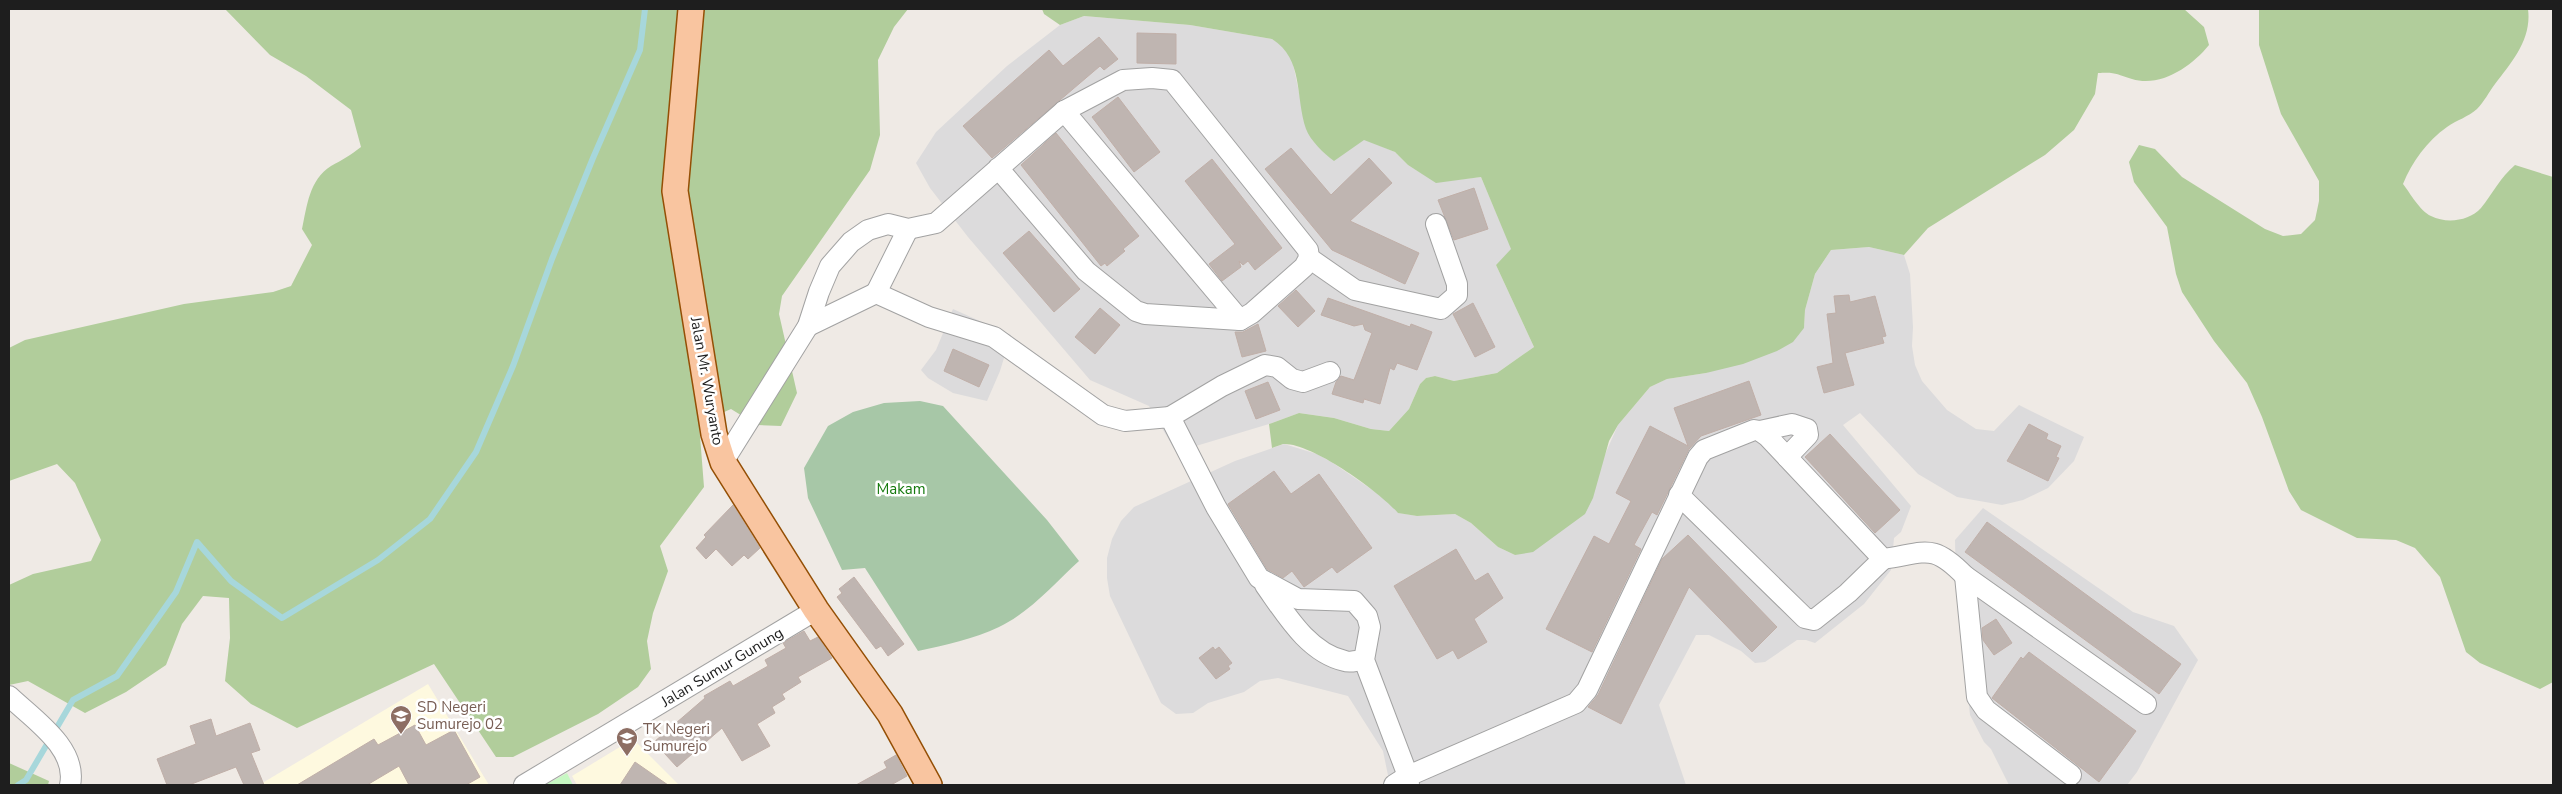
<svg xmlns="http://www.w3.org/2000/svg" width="2562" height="794" font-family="'Nunito Sans',sans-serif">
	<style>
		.residential { fill: #dcdbdc }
		.education { fill: #fef9df }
		.forest { fill: #b1cd9b }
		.cemetery { fill: #a7c7a7 }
		.park { fill: #c7f8c3 }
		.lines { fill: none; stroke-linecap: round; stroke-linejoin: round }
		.stream { stroke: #a7d7db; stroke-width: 6 }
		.building { fill: #bfb5b1; stroke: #c0afa8 }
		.minor-casing { stroke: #a2a2a2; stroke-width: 22 }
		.major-casing { stroke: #944f05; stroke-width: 28 }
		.minor { stroke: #fff; stroke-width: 20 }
		.major { stroke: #f9c5a0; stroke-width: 25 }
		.labels { text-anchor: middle; stroke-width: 5; stroke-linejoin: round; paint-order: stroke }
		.street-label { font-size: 15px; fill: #1e1e1e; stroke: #fff }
		.park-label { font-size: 15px; fill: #167a0f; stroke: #fff }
		.education-label { font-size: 15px; fill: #785e54; stroke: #fff; text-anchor: start }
	</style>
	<rect width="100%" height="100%" fill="#efeae5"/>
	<g class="residential">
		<path d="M 1084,16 L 1190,25 L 1272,39 L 1280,44 L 1292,59 L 1307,131 L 1364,139 L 1395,152 L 1408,165 L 1436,182 L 1481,177 L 1512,250 L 1496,265 L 1534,347 L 1497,373 L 1454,381 L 1435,376 L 1426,378 L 1420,384 L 1409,409 L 1389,431 L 1371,429 L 1334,418 L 1299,413 L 1269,424 L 1176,452 L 1149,406 L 1090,380 L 968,237 L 930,188 L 916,163 L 936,132 L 1007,66 L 1060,25 Z"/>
		<path d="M 1869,247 L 1904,255 L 1910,274 L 1913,327 L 1912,346 L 1915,365 L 1922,381 L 1947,410 L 1976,429 L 1994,431 L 2019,405 L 2084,437 L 2074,461 L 2048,488 L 2023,500 L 2002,505 L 1957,497 L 1918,474 L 1860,413 L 1843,425 L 1911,506 L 1901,532 L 1894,538 L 1891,570 L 1864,604 L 1815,643 L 1806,640 L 1797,640 L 1765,662 L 1755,663 L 1741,651 L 1709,635 L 1696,635 L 1659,705 L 1686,785 L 1390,785 L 1383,751 L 1348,696 L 1278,678 L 1260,681 L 1244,692 L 1208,703 L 1193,713 L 1176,714 L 1161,703 L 1110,596 L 1107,578 L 1107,558 L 1112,539 L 1121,521 L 1134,507 L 1235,461 L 1284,444 L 1317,454 L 1333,463 L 1387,500 L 1399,513 L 1417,516 L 1455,514 L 1471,523 L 1498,547 L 1515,555 L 1603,459 L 1618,425 L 1650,387 L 1667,379 L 1706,373 L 1804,328 L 1805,310 L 1815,274 L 1831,250 Z"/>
		<path d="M 953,309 L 1011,335 L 1000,371 L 987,401 L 953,393 L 928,378 L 921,370 L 936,350 Z"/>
		<path d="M 1983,508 L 2133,612 L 2174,626 L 2198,660 L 2137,772 L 2127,785 L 2009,785 L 1991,749 L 1984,742 L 1970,715 L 1956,580 L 1955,540 Z"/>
	</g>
	<g class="education">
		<path d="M 428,684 L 489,785 L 259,785 Z"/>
		<path d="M 633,739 L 679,785 L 577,785 L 572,776 Z"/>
	</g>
	<g class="forest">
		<path d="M 225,9 L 908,9 L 894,27 L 878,60 L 880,135 L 870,170 L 782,296 L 779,314 L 797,393 L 781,426 L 757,425 L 731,409 L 699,423 L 704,487 L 660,546 L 668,571 L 653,613 L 647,641 L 651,669 L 638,687 L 598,714 L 513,757 L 496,757 L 434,664 L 297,728 L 251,704 L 225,681 L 230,638 L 229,598 L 203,596 L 182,624 L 166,665 L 126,692 L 85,713 L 28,681 L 9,685 L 9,585 L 33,574 L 91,561 L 101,540 L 75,483 L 57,464 L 9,481 L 9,348 L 25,340 L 184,304 L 273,292 L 291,286 L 312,245 L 302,229 C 307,206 309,180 331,166 C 342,160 351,155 361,147 L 351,110 L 306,76 L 270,55 Z"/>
		<path d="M 1042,9 L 2184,9 L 2204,27 L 2209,45 C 2192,66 2161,88 2132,79 C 2115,74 2117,72 2098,73 L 2095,94 L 2074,130 L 2045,155 L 1928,228 L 1904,255 L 1869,247 L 1831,250 L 1815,274 L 1805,310 L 1804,328 L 1793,342 L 1777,351 L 1743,364 L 1706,373 L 1667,379 L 1650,387 L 1618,425 L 1609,441 L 1593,498 L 1585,514 L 1533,552 L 1515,555 L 1498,547 L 1471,523 L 1455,514 L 1417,516 L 1398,513 C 1380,492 1311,442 1283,444 C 1280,445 1275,447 1272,448 L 1269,424 L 1299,413 L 1334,418 L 1371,429 L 1389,431 L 1409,409 L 1420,384 L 1426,378 L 1435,376 L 1454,381 L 1497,373 L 1534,347 L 1496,265 L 1511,249 L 1481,177 L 1436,183 L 1408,165 L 1395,152 L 1364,140 L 1334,161 C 1324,154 1310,140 1306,129 C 1295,97 1304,59 1272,39 L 1190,25 L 1084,16 L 1060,25 L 1044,14 Z"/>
		<path d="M 2259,9 L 2528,9 C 2532,39 2512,62 2495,84 C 2489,92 2484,102 2477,109 C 2468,117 2457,120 2447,127 C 2427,141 2412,162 2403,184 C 2410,193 2420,211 2431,216 C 2447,224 2469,221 2481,208 C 2493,193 2500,178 2515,165 L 2553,177 L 2553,682 L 2540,689 L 2480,663 L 2466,652 L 2440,577 L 2415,548 L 2396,540 L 2357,538 L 2301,510 L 2289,491 L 2262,417 L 2247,383 L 2214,341 L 2182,292 L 2176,274 L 2167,227 L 2134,182 L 2129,162 L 2139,145 L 2155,149 L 2182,177 L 2265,229 L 2283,236 L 2301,234 L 2315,220 L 2319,201 L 2319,181 L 2281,114 L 2259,45 Z"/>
		<path d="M 9,763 L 49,781 L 48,785 L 9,785 Z"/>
	</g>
	<path class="cemetery" d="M 920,401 L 943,406 L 1047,520 L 1079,561 C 1055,583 1029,613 999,627 C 974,639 945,645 918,651 L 865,568 L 842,570 L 808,498 L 804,468 L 828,426 L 853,412 L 884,403 Z"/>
	<path class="park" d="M 567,773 L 573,785 L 545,785 Z"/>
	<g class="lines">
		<path class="stream" d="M 18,785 L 26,780 L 73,700 L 117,676 L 176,592 L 197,542 L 231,581 L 282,618 L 378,560 L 430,519 L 476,452 L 513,366 L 552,259 L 593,158 L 640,50 L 645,9"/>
	</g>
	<g class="building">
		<path d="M 1137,33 L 1176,34 L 1176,64 L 1137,63 Z"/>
		<path d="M 1099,37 L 1118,59 L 1104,70 L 1100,66 L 992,158 L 963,126 L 1049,50 L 1063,66 Z"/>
		<path d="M 1118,97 L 1160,152 L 1134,172 L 1092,117 Z"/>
		<path d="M 1056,133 L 1139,236 L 1123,249 L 1125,251 L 1107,266 L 1105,263 L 1101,266 L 1021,165 Z"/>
		<path d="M 1291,148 L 1331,195 L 1369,158 L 1392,183 L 1350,221 L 1419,253 L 1405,284 L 1332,250 L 1265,169 Z"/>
		<path d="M 1212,159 L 1282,248 L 1255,270 L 1248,261 L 1243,265 L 1239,261 L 1241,267 L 1222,281 L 1209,264 L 1235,244 L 1185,181 Z"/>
		<path d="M 1474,188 L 1488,229 L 1454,240 L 1438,200 Z"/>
		<path d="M 1029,231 L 1080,289 L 1054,312 L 1003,253 Z"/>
		<path d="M 1296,290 L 1315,311 L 1298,327 L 1278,306 Z"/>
		<path d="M 1849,295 L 1850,302 L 1875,296 L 1886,336 L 1882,337 L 1884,343 L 1845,353 L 1854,385 L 1824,393 L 1817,367 L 1833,363 L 1827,314 L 1836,313 L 1834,296 Z"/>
		<path d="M 1328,298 L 1410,327 L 1411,324 L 1432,332 L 1417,370 L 1397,363 L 1394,370 L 1390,368 L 1380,404 L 1364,399 L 1363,403 L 1332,394 L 1336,382 L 1341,376 L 1354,380 L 1372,333 L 1365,330 L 1363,324 L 1354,326 L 1321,315 Z"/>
		<path d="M 1473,303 L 1495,347 L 1475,357 L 1453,314 Z"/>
		<path d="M 1100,308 L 1120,325 L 1095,354 L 1075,337 Z"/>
		<path d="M 1258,324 L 1266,351 L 1242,357 L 1235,332 L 1243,332 Z"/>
		<path d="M 953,349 L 989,365 L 979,387 L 944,371 Z"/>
		<path d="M 1749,381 L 1761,415 L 1701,436 L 1689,449 L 1657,515 L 1652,512 L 1634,545 L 1641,549 L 1592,652 L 1546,629 L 1594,536 L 1609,544 L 1631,501 L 1616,493 L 1650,426 L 1688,446 L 1674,408 Z"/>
		<path d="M 1268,382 L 1280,410 L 1256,419 L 1245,391 Z"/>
		<path d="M 2029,424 L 2048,434 L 2046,439 L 2061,446 L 2056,457 L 2059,458 L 2048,481 L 2007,461 Z"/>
		<path d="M 1830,434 L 1900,510 L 1875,533 L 1805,457 Z"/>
		<path d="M 1274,471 L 1291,494 L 1319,474 L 1372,548 L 1337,573 L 1332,567 L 1304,587 L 1292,571 L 1283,578 L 1267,569 L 1228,504 Z"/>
		<path d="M 733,505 L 760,548 L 748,559 L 744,555 L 732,566 L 716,549 L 706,559 L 696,548 L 706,537 L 704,535 Z"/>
		<path d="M 1987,522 L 2181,664 L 2159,694 L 1965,552 Z"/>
		<path d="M 1688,535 L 1777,627 L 1752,652 L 1689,587 L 1621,724 L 1588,707 L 1598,695 L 1662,559 Z"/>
		<path d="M 1456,549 L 1475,581 L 1488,573 L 1503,598 L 1474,619 L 1487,642 L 1458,659 L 1453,650 L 1437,659 L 1394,586 Z"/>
		<path d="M 854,577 L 904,644 L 888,656 L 881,646 L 876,649 L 837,597 L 842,593 L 839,589 Z"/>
		<path d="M 1996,619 L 2012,643 L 1994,655 L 1983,640 L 1982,628 Z"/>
		<path d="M 804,631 L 810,641 L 818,637 L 832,658 L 798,677 L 801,682 L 782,694 L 785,699 L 772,707 L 775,713 L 757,724 L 770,746 L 742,761 L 722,728 L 677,767 L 654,742 L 705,698 L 704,696 L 730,681 L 733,686 L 768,666 L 765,660 L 786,648 L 783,643 Z"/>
		<path d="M 1213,647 L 1215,650 L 1219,647 L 1232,663 L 1228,666 L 1230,669 L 1216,679 L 1199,658 Z"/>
		<path d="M 2029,652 L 2136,731 L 2099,782 L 1992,698 L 2021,657 L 2023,659 Z"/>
		<path d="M 211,719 L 216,736 L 250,723 L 260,750 L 251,753 L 264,785 L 244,785 L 236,767 L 189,785 L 167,785 L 157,759 L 196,744 L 190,726 Z"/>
		<path d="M 415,725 L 426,745 L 454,730 L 480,777 L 466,785 L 409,785 L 399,766 L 367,785 L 297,785 L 374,739 L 378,745 Z"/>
		<path d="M 896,755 L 907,776 L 891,785 L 856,785 L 887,768 L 884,762 Z"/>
		<path d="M 635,762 L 668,785 L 620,785 Z"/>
	</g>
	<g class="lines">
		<g class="minor-casing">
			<g id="minor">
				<path d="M 1064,111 L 1240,320"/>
				<path d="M 1309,258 L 1355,290 L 1441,309 L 1457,295 L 1457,284 L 1436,224"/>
				<path d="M 876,293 L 908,229"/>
				<path d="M 808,326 L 876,293 L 929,317 L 994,337 L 1103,415 L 1125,421 L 1170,417 L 1216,507 L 1259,578 L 1298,599 L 1354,601 L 1367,616 L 1370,627 L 1364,660 L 1408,776 L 1409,785"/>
				<path d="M 1170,417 L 1222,386 L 1265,365 L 1277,367 L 1292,379 L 1303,382 L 1330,372"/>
				<path d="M 1760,431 L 1792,424 L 1807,429 L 1808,435 L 1787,457"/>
				<path d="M 723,462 L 808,326 L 819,292 L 830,266 L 851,242 L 868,230 L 888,224 L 908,229 L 936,223 L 1064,111 L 1123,80 L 1152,78 L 1172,80 L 1308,250 L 1309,258 L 1304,267 L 1252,313 L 1240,320 L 1145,314 L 1136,311 L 1086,271 L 998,168"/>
				<path d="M 1679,495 L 1805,618 L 1814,620 L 1848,593 L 1883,559"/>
				<path d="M 1965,576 L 1977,697 L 1986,710 L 2071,775"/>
				<path d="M 1265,585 C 1285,613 1308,653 1345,661 C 1350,663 1358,660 1364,660"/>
				<path d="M 9,696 C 33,719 78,748 70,785"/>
				<path d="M 524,785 L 816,610"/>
				<path d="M 1394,785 L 1408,776 L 1576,703 L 1587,690 L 1698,457 L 1704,450 L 1754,430 L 1760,431 L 1767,436 L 1883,559 C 1926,553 1932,542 1965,576 L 2146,704"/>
			</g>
		</g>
		<g class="major-casing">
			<path id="major" d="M 691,9 L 675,191 L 714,434 L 723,462 L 816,610 L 890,714 L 929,785"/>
		</g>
		<use href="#minor" class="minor"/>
		<use href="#major" class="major"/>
	</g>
	<defs>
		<g id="school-pin" transform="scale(1.125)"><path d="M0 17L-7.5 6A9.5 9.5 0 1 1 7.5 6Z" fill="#8d6e63" stroke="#fff"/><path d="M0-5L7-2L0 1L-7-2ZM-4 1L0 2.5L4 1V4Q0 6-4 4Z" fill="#fff"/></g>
	</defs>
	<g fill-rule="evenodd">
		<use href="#school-pin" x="401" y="716"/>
		<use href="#school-pin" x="627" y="738"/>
	</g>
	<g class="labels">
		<g class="street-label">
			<text transform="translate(707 381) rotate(80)" y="5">Jalan Mr. Wuryanto</text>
			<text transform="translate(722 667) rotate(-31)" y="5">Jalan Sumur Gunung</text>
		</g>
		<g class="park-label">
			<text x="901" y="494">Makam</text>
		</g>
		<g class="education-label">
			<text x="417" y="712">SD Negeri<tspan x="417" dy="17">Sumurejo 02</tspan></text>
			<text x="643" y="734">TK Negeri<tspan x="643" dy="17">Sumurejo</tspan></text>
		</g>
	</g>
	<rect width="2562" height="794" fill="none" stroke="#1e1e1e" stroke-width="20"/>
</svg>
